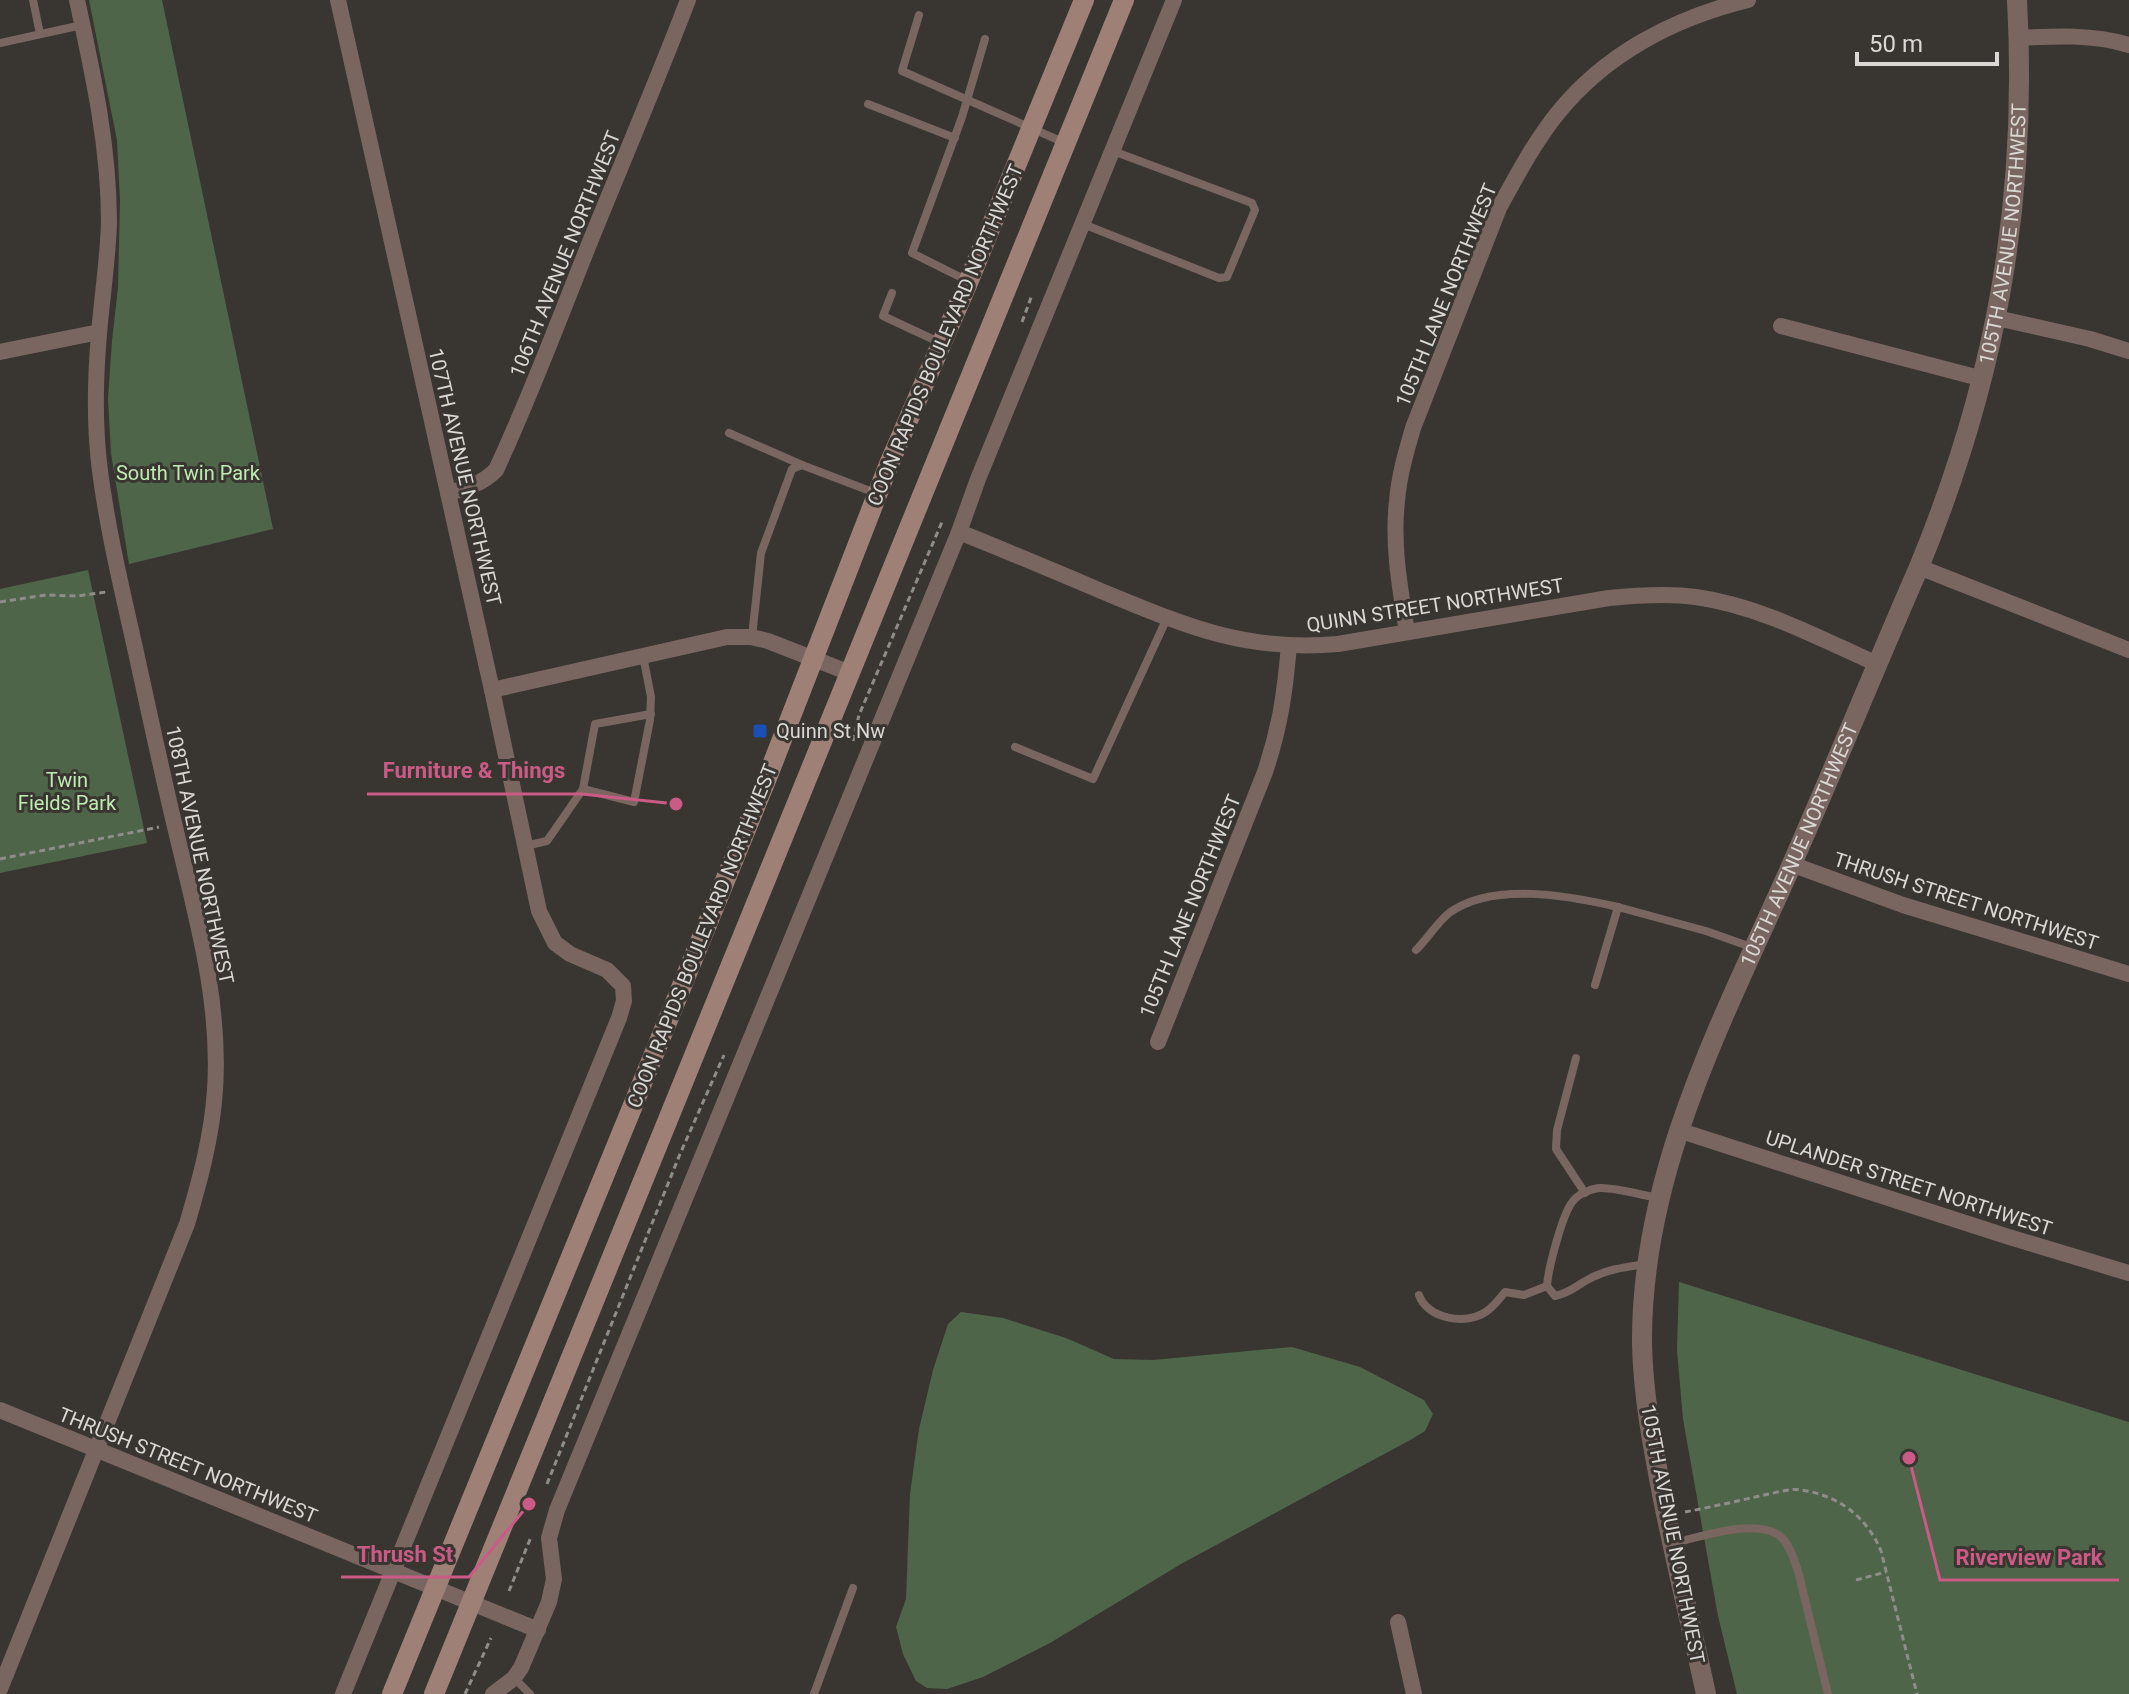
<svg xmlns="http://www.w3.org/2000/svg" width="2129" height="1694" font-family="Roboto,sans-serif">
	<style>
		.green { fill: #4f6549 }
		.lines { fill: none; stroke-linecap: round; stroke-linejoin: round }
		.path { stroke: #8f8d89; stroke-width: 3; stroke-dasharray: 6 4; stroke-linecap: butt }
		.service { stroke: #7a6661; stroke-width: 8 }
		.minor { stroke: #7a6661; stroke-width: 16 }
		.tertiary { stroke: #7a6661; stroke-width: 20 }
		.secondary { stroke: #9f8077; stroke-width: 20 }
		.transit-dot { fill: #1a4fb4; stroke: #393631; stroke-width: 3 }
		.labels { text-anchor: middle; stroke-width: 6; stroke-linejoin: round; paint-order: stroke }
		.street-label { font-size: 20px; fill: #dad8d5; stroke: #393631 }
		.park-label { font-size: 20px; fill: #bfebb2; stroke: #393631 }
		.poi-label { font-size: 20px; fill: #dad8d5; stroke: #393631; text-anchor: start }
		.leader { fill: none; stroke: #ca5b86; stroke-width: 3 }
		.callout-dot { fill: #ca5b86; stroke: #393631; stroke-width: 3 }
		.callout-label { font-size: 22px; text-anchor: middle; font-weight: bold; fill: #ca5b86; stroke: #393631; stroke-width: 6; stroke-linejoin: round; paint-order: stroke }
	</style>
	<rect width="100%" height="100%" fill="#393631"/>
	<g class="green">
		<path d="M 89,0 L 162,0 L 273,529 L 129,564 L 111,453 L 108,399 L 112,341 L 118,288 L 120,200 L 117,140 Z"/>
		<path d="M 88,570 L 147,843 L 0,873 L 0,589 Z"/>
		<path d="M 1679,1282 L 2129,1422 L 2129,1694 L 1737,1694 L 1718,1616 L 1683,1419 L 1677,1350 Z"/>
		<path d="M 961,1312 L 1003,1318 L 1066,1338 L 1114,1359 L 1153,1360 L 1292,1347 L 1360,1367 L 1424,1400 L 1433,1414 L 1425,1431 L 1412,1439 L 1181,1564 L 1050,1643 L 983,1677 L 947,1689 L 927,1688 L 916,1681 L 903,1654 L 896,1627 L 906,1599 L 910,1494 L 919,1429 L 933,1370 L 948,1324 Z"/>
	</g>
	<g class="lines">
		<g class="path">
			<path d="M 1022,322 L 1032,295"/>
			<path d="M 0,602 L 46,595 L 77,596 L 106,592"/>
			<path d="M 853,741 L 859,715 L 942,522"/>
			<path d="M 0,859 L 159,827"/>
			<path d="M 547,1484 L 680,1154 L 724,1055"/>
			<path d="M 1685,1512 C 1711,1507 1738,1501 1764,1495 C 1776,1493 1789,1488 1801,1490 C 1838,1495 1867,1517 1881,1551 L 1917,1694"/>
			<path d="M 1856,1580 L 1886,1572"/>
			<path d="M 509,1591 L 531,1537"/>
			<path d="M 465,1694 L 491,1638"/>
		</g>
		<g class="service">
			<path d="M 33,0 L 40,34"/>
			<path d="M 919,15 L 902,71 L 1065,143"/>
			<path d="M 0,43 L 82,25"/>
			<path d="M 868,104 L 955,138"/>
			<path d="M 1083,224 L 1219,278 L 1227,277 L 1255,210 L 1252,203 L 1113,151"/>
			<path d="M 968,281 L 912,253 L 962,117 L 985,39"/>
			<path d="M 892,293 L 883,316 L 941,343"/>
			<path d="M 729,433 L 802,465"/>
			<path d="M 752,637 L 761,553 L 792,469 L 802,465 L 878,494"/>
			<path d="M 1015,747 L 1093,779 L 1167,618"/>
			<path d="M 583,789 L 595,724 L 651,714"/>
			<path d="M 525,846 L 547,841 L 583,789 L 634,802 L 650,720 L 651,697 L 643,656"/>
			<path d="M 1416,950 C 1427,939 1437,923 1449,913 C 1493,881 1570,896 1618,907"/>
			<path d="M 1595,985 L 1618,907 L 1706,931 L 1754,948"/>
			<path d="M 1576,1058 L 1557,1130 L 1556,1149 L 1585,1193"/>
			<path d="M 1646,1264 C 1626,1267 1607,1269 1589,1279 C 1575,1286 1572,1292 1555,1296 L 1547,1286 C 1548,1270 1562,1214 1573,1201 C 1578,1194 1593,1188 1601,1188 C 1618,1188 1641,1195 1658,1198"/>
			<path d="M 1419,1295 C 1427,1319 1467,1326 1487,1311 C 1494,1306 1500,1298 1505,1292 L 1524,1295 L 1547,1286"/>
			<path d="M 1674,1543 C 1700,1537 1758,1517 1781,1537 C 1790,1545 1794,1560 1798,1571 L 1828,1694"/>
			<path d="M 514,1678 L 530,1694"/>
			<path d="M 814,1694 L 853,1588"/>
		</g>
		<g class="minor">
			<path d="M 338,0 L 492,690 L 539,911 L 555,943 L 570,954 L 607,970 L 623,986 L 624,1001 L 619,1018 L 343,1694"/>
			<path d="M 2019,38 C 2056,36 2093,34 2129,45"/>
			<path d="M 1997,318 L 2090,339 L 2129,351"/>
			<path d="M 1781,326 L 1983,379"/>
			<path d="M 0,352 L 99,332"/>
			<path d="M 448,493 C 467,488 482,484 496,470 C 533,391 563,308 596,227 C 627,151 659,76 688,0"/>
			<path d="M 959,532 C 1007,551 1054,571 1101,591 C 1186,626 1244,652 1338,644 L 1609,598 C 1638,595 1668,593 1696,597 C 1760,606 1819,638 1877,664"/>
			<path d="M 1919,567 L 2129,650"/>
			<path d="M 1407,632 C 1400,588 1392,545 1397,501 C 1399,476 1406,452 1413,428 L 1499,208 C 1517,175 1534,143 1557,114 C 1605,54 1674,18 1748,0"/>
			<path d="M 492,690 L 727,637 L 751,637 L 768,641 L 850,673"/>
			<path d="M 1791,864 L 1903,905 L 2129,974"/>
			<path d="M 1158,1042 L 1265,772 C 1280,727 1285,693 1289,645"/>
			<path d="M 1678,1130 L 2009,1237 L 2129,1273"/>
			<path d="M 0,1410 L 538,1630"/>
			<path d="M 1398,1622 L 1414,1694"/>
			<path d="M 0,1689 L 187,1224 C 200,1180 212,1136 215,1090 C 221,1002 196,916 176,831 C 160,765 146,697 131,630 C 119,577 107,525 100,471 C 94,425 95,380 99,334 C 102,296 108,260 109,222 C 109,146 93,74 77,0"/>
			<path d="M 493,1694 L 514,1678 L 521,1668 L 549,1602 L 554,1579 L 549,1538 L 557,1510 L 959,532 L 978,479 L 1174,0"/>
		</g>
		<path class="tertiary" id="s1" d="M 1706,1694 C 1692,1629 1676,1564 1663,1499 C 1653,1447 1643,1396 1642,1343 C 1641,1174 1721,1023 1788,873 C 1833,771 1875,668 1919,567 C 1996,380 2028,202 2017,0"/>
		<g class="secondary">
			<path d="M 392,1694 L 767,778 L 889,464 L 967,285 L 1084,0"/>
			<path d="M 434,1694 L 1124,0"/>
		</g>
	</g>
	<rect class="transit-dot" x="752" y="723" width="16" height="16" rx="4"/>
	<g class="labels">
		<g class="street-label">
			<text dy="7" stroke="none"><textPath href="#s1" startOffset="1532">105TH AVENUE NORTHWEST</textPath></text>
			<text transform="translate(565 254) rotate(-68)" y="7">106TH AVENUE NORTHWEST</text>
			<text transform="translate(1446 295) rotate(-68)" y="7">105TH LANE NORTHWEST</text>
			<text transform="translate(945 335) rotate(-67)" y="7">COON RAPIDS BOULEVARD NORTHWEST</text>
			<text transform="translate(465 477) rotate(77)" y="7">107TH AVENUE NORTHWEST</text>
			<text transform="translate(1435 605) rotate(-9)" y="7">QUINN STREET NORTHWEST</text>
			<text dy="7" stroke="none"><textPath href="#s1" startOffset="884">105TH AVENUE NORTHWEST</textPath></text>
			<text transform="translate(200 855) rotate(78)" y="7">108TH AVENUE NORTHWEST</text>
			<text transform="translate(1966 901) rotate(18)" y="7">THRUSH STREET NORTHWEST</text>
			<text transform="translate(1190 906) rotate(-68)" y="7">105TH LANE NORTHWEST</text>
			<text transform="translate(702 936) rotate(-68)" y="7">COON RAPIDS BOULEVARD NORTHWEST</text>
			<text transform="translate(1909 1183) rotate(18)" y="7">UPLANDER STREET NORTHWEST</text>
			<text transform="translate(188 1465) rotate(22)" y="7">THRUSH STREET NORTHWEST</text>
			<text transform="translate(1673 1534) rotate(79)" y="7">105TH AVENUE NORTHWEST</text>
		</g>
		<g class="park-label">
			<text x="188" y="480">South Twin Park</text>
			<text x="67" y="787">Twin<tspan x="67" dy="23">Fields Park</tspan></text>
		</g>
		<g class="poi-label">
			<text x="776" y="738">Quinn St Nw</text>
		</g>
	</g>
	<path class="leader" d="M676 804L582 794H367M529 1504L469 1577H341M1909 1458L1940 1580H2119"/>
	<g class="callout-dot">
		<circle cx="676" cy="804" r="8"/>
		<circle cx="529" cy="1504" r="8"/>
		<circle cx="1909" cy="1458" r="8"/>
	</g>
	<g class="callout-label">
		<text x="474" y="778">Furniture &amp; Things</text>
		<text x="405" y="1562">Thrush St</text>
		<text x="2029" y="1565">Riverview Park</text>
	</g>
	<path d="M1857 52v12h140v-12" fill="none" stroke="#dad8d5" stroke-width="4"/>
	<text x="1869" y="52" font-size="24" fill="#dad8d5" stroke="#393631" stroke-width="6" paint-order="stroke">50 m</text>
</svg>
